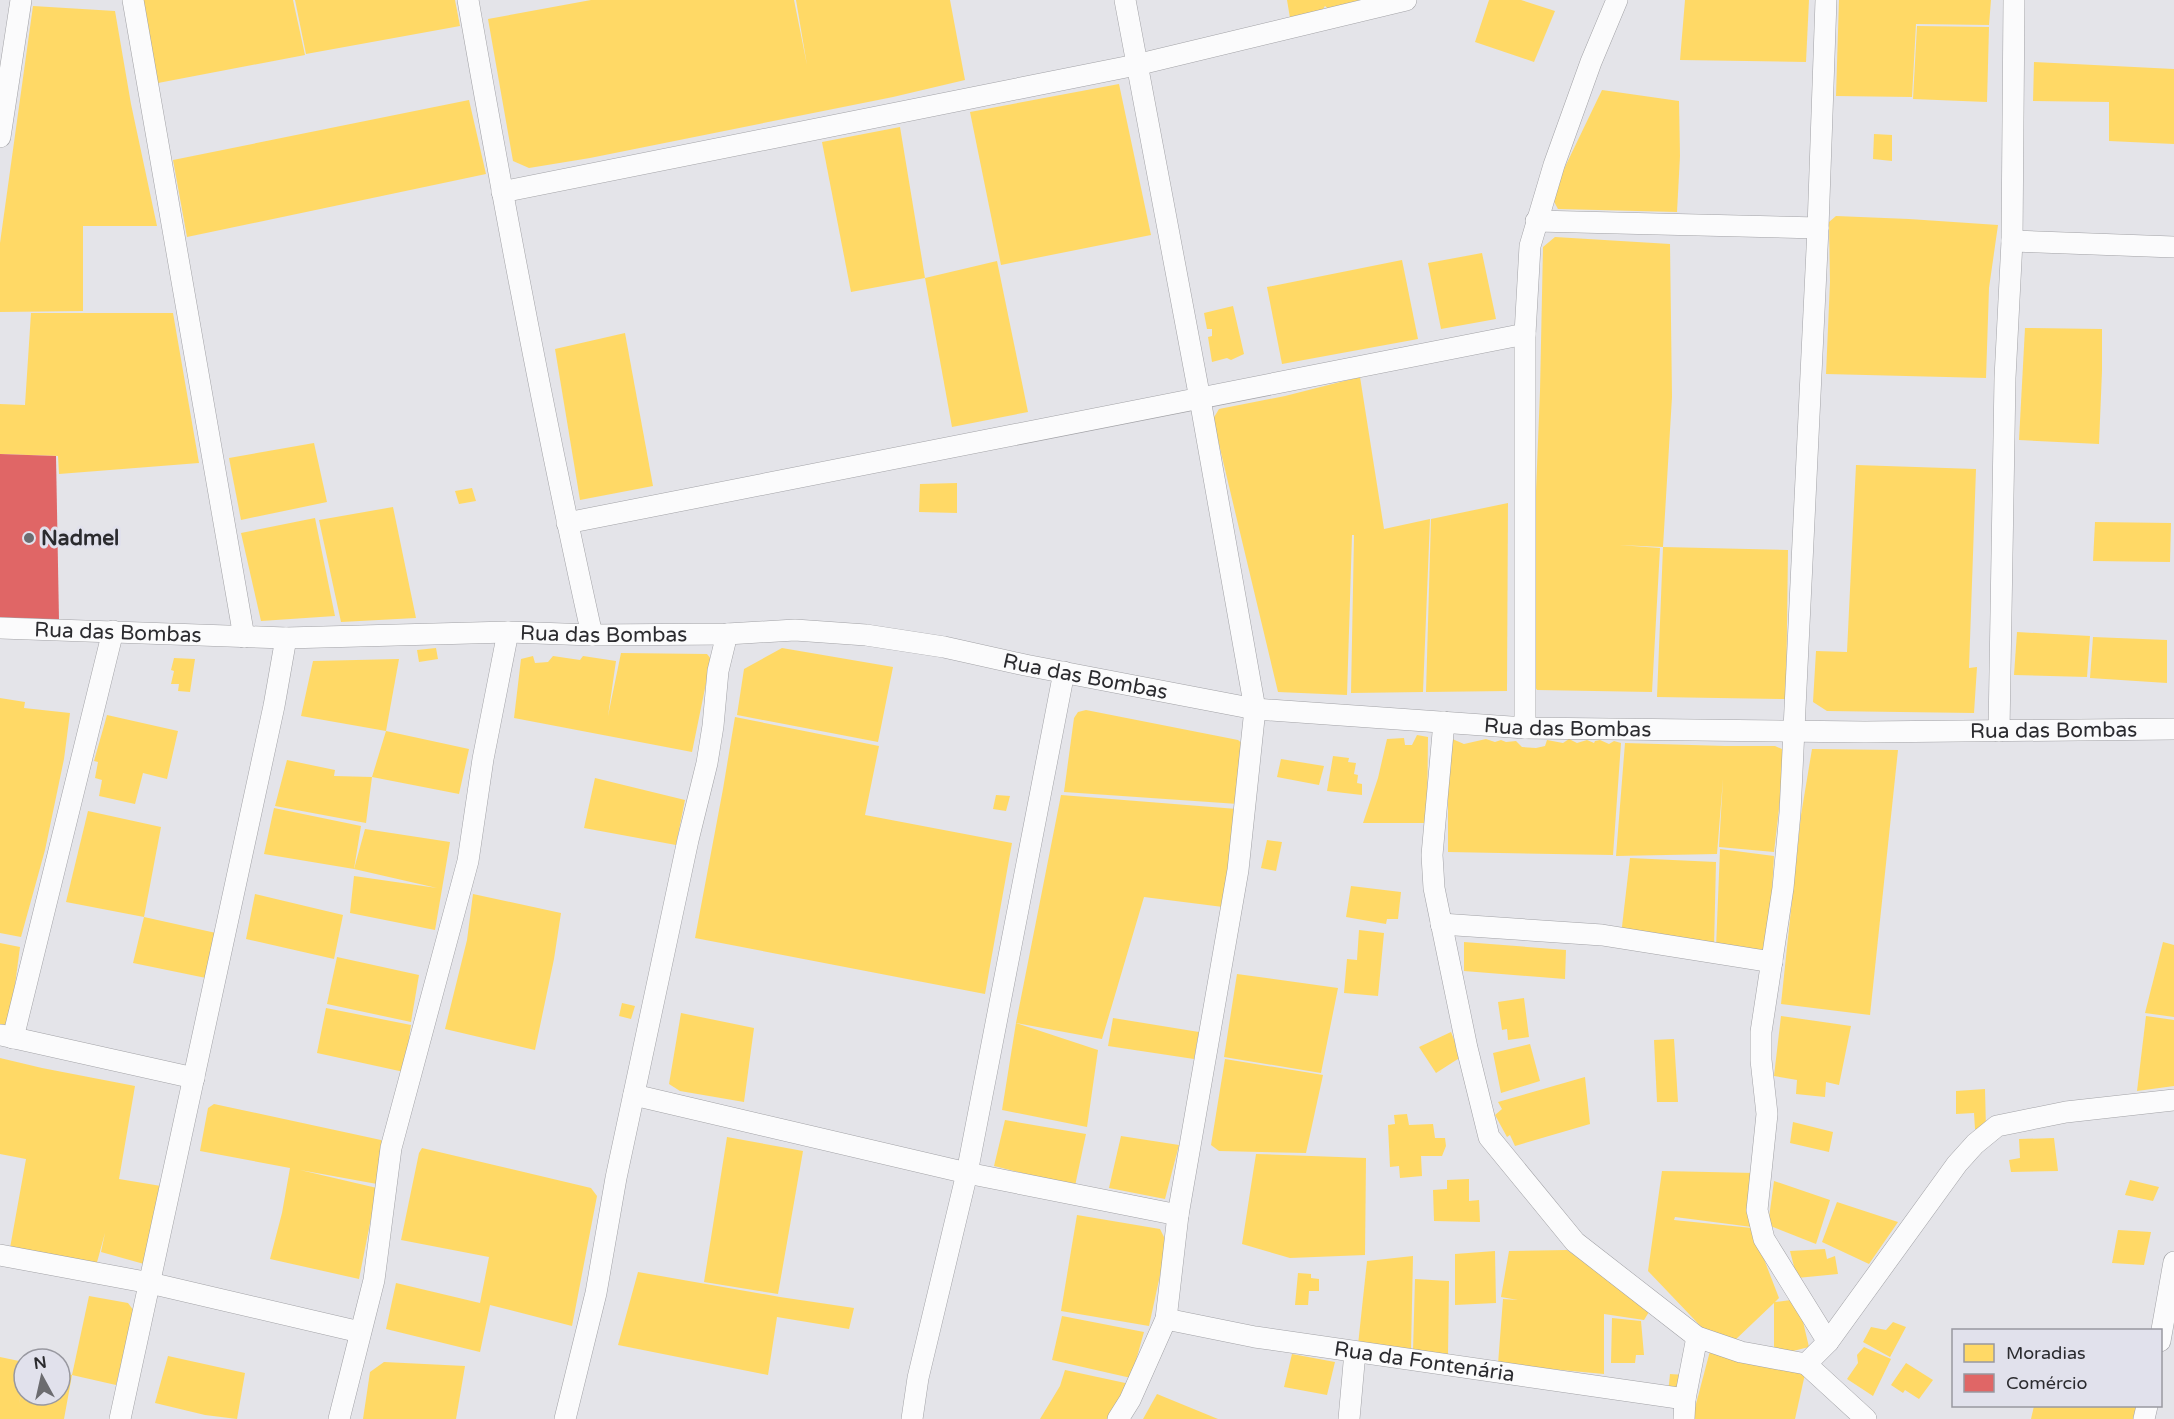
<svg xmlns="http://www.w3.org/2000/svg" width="2174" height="1419" font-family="'Varela Round',sans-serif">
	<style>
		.homes { fill: #ffd966 }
		.shops { fill: #e06666 }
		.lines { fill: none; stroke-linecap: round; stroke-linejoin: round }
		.street-casing { stroke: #a2a2a6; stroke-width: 22 }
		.street { stroke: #fbfbfc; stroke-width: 21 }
		.poi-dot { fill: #6c6c70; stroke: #e1e1ec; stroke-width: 2 }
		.labels { text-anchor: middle; stroke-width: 6; stroke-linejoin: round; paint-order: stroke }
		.poi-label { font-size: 21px; font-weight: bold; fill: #2b2b2f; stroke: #e1e1ec; text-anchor: start }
		.street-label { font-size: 21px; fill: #2b2b2f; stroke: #e1e1ec }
	</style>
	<rect width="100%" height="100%" fill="#e4e4e9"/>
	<g class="homes">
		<path d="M 140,0 L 293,0 L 305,55 L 158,83 Z"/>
		<path d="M 295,0 L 455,0 L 460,26 L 306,54 Z"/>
		<path d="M 591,0 L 794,0 L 807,65 L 796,0 L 950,0 L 965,80 L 893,97 L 590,158 L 529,168 L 513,161 L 488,19 Z"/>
		<path d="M 1287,0 L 1370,0 L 1332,12 L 1325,6 L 1321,12 L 1290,18 Z"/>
		<path d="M 1489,0 L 1521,0 L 1555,11 L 1534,62 L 1475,42 Z"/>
		<path d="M 1685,0 L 1809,0 L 1806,62 L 1680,60 Z"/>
		<path d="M 1839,0 L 1991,0 L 1989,25 L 1916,24 L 1912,97 L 1836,96 Z"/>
		<path d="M 33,6 L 115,11 L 131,104 L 157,226 L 83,226 L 83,311 L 0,312 L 0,243 Z"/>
		<path d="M 1917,26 L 1989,27 L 1987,102 L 1913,99 Z"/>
		<path d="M 2034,62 L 2174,69 L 2174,144 L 2109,141 L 2109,102 L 2033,101 Z"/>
		<path d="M 1119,84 L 1151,235 L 1001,265 L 970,112 Z"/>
		<path d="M 1602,90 L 1679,101 L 1680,156 L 1677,212 L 1558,209 L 1551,196 Z"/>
		<path d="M 469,100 L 486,174 L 187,237 L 173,160 Z"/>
		<path d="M 900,127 L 925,278 L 851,292 L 822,142 Z"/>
		<path d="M 1874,134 L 1892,135 L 1892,161 L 1873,159 Z"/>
		<path d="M 1836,216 L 1909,219 L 1998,225 L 1989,288 L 1986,378 L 1826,374 L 1830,282 L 1829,222 Z"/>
		<path d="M 1555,237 L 1670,244 L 1672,397 L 1663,547 L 1788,550 L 1786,699 L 1657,697 L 1663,547 L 1619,545 L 1660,548 L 1652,692 L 1537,690 L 1531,680 L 1534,541 L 1540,391 L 1543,247 Z"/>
		<path d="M 1482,253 L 1496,319 L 1441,329 L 1428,263 Z"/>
		<path d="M 1402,260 L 1418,339 L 1282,364 L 1267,287 Z"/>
		<path d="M 997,261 L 1028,412 L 952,427 L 925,278 Z"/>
		<path d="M 1233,306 L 1244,354 L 1231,360 L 1227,358 L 1212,362 L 1208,337 L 1212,336 L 1212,329 L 1207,329 L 1204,313 Z"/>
		<path d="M 31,313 L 173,313 L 199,463 L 59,474 L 58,456 L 0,454 L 0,404 L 25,405 Z"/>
		<path d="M 2025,328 L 2102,329 L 2102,371 L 2099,444 L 2019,440 Z"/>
		<path d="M 625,333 L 653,486 L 580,500 L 555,349 Z"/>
		<path d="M 1360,377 L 1384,529 L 1430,519 L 1423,692 L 1351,693 L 1354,535 L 1352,535 L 1347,695 L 1278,692 L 1213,419 L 1219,409 L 1285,396 Z"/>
		<path d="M 314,443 L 327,502 L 241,520 L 229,458 Z"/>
		<path d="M 1856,465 L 1976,469 L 1969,668 L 1977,667 L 1974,713 L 1827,711 L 1813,702 L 1816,651 L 1847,652 Z"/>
		<path d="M 957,483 L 957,513 L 919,512 L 920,484 Z"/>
		<path d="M 472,488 L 476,501 L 459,504 L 455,491 Z"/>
		<path d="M 1508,503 L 1507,691 L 1426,692 L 1431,519 Z"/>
		<path d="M 393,507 L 416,618 L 341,622 L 319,520 Z"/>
		<path d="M 315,518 L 335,616 L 261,621 L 241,533 Z"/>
		<path d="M 2095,522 L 2171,523 L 2170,562 L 2093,561 Z"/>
		<path d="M 2017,632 L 2090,636 L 2087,677 L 2014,675 Z"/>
		<path d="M 2093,637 L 2167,640 L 2167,683 L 2090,678 Z"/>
		<path d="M 436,648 L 438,659 L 419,662 L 417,650 Z"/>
		<path d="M 782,648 L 893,667 L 878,742 L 737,715 L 744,669 Z"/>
		<path d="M 621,653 L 707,654 L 711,659 L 692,752 L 514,718 L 521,659 L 533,656 L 535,663 L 548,662 L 553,656 L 580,660 L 583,656 L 616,661 L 608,716 Z"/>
		<path d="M 174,658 L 195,659 L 190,692 L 178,691 L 179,684 L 171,684 L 174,671 L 171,670 Z"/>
		<path d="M 399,659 L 386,731 L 301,716 L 313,661 Z"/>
		<path d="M 0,698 L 25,702 L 24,708 L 70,713 L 64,759 L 45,850 L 21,937 L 0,933 Z"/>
		<path d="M 1086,710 L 1238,740 L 1245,746 L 1238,804 L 1064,792 L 1074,718 L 1078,712 Z"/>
		<path d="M 107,715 L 178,731 L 167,779 L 143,773 L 135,804 L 99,796 L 102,780 L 95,778 L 98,762 L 94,761 Z"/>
		<path d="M 735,717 L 879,746 L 865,815 L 1012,843 L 985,994 L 695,938 L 723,789 Z"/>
		<path d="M 386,731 L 469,749 L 459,794 L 372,777 L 366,823 L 275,806 L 287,760 L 335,770 L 334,776 L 372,777 Z"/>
		<path d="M 1417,735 L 1428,737 L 1427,823 L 1363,823 L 1378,778 L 1387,739 L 1404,738 L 1405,745 L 1412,745 Z"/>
		<path d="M 1450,738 L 1464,744 L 1486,739 L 1495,742 L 1501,740 L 1506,742 L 1516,741 L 1522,747 L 1536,748 L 1545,746 L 1547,740 L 1563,743 L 1569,739 L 1577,743 L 1587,740 L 1594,743 L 1595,741 L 1600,740 L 1609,744 L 1614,741 L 1621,743 L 1613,855 L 1448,852 L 1448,742 Z"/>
		<path d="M 1625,743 L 1725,746 L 1775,746 L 1782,749 L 1785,757 L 1774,852 L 1719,847 L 1723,779 L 1717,854 L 1616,856 Z"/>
		<path d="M 1812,749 L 1898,750 L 1870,1015 L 1781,1004 L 1801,815 Z"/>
		<path d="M 1333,756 L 1349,758 L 1348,762 L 1356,763 L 1354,774 L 1358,775 L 1357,783 L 1362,784 L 1362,795 L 1327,791 Z"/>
		<path d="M 1281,759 L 1324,766 L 1319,785 L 1277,777 Z"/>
		<path d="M 595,778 L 685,800 L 676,845 L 584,828 Z"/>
		<path d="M 996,795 L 1010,796 L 1006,811 L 993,809 Z"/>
		<path d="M 1061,795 L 1237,809 L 1223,907 L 1144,897 L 1102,1039 L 1016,1023 Z"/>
		<path d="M 274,808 L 361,826 L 354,869 L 264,854 Z"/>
		<path d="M 88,811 L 161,827 L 144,917 L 66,902 Z"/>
		<path d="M 365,829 L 450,842 L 435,930 L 350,913 L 354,876 L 437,888 L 354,869 Z"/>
		<path d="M 1267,840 L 1282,842 L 1276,871 L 1261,868 Z"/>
		<path d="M 1720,849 L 1774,856 L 1769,944 L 1759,952 L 1716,948 Z"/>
		<path d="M 1630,858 L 1716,862 L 1714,947 L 1621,935 Z"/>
		<path d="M 1351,886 L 1401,892 L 1398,919 L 1387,919 L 1386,924 L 1346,917 Z"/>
		<path d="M 255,894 L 343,915 L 334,959 L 246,939 Z"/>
		<path d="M 473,894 L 561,913 L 554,959 L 535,1050 L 445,1029 L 467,940 Z"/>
		<path d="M 144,917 L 216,933 L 206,978 L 133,963 Z"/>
		<path d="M 1359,930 L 1384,933 L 1378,996 L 1344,993 L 1347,959 L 1357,960 Z"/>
		<path d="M 1464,942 L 1566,950 L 1565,979 L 1464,971 Z"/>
		<path d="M 2163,942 L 2174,945 L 2174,1017 L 2145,1013 Z"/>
		<path d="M 0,943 L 20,947 L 10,1023 L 0,1029 Z"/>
		<path d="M 337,957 L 419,975 L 411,1022 L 327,1004 Z"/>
		<path d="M 1237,974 L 1338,988 L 1321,1073 L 1224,1057 Z"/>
		<path d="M 1524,998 L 1529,1037 L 1508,1040 L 1507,1029 L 1502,1030 L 1498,1002 Z"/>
		<path d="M 622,1003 L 635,1006 L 631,1019 L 619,1016 Z"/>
		<path d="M 326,1008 L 411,1025 L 404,1072 L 317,1053 Z"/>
		<path d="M 681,1013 L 754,1028 L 744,1102 L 680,1091 L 669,1084 Z"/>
		<path d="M 1781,1016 L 1851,1026 L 1839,1085 L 1826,1082 L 1825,1097 L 1796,1094 L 1797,1080 L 1774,1076 Z"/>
		<path d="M 2146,1016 L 2174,1020 L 2174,1086 L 2137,1091 Z"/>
		<path d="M 1113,1018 L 1199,1032 L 1194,1059 L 1108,1046 Z"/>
		<path d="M 1016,1023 L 1098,1050 L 1087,1127 L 1002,1110 Z"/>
		<path d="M 1451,1032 L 1461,1057 L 1436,1073 L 1419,1047 Z"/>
		<path d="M 1674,1039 L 1678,1102 L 1657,1102 L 1654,1040 Z"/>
		<path d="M 1530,1044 L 1540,1081 L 1501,1093 L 1493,1053 Z"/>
		<path d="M 0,1058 L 42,1068 L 135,1086 L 119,1179 L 161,1186 L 144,1264 L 101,1252 L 105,1233 L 96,1266 L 10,1248 L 26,1159 L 0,1154 Z"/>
		<path d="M 1225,1059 L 1323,1075 L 1306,1153 L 1219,1151 L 1211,1145 Z"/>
		<path d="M 1585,1077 L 1590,1124 L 1515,1146 L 1510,1135 L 1507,1137 L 1495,1115 L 1502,1109 L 1498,1102 Z"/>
		<path d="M 1985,1089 L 1986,1129 L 1975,1129 L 1974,1113 L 1956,1114 L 1956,1091 Z"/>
		<path d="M 214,1104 L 381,1140 L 387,1148 L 377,1184 L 300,1170 L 377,1188 L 359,1279 L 270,1259 L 282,1213 L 290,1168 L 200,1151 L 208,1108 Z"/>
		<path d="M 1407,1114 L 1409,1125 L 1433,1124 L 1435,1138 L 1445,1138 L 1446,1146 L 1442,1156 L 1421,1156 L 1422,1176 L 1400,1178 L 1399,1166 L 1390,1167 L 1388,1125 L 1395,1124 L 1394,1115 Z"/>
		<path d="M 1005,1120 L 1086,1134 L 1075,1186 L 994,1166 Z"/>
		<path d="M 1793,1122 L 1833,1132 L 1829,1152 L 1790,1143 Z"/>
		<path d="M 1121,1136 L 1179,1145 L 1165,1199 L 1109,1188 Z"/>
		<path d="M 727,1137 L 803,1151 L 778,1294 L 704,1282 Z"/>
		<path d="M 2054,1138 L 2058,1171 L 2011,1172 L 2009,1160 L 2020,1158 L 2019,1139 Z"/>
		<path d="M 422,1148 L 591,1188 L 597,1196 L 572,1326 L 490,1305 L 480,1352 L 386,1329 L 396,1283 L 480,1303 L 489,1257 L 401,1240 L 419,1153 Z"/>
		<path d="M 1256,1154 L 1366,1158 L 1365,1255 L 1290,1258 L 1242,1244 Z"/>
		<path d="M 1662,1171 L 1755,1173 L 1752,1227 L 1675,1217 L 1674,1220 L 1752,1228 L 1779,1298 L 1775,1302 L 1791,1300 L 1800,1309 L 1809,1347 L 1785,1353 L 1774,1349 L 1774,1303 L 1733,1342 L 1711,1337 L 1648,1271 Z"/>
		<path d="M 1469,1179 L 1469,1201 L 1479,1200 L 1480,1222 L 1434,1221 L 1433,1190 L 1447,1189 L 1447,1180 Z"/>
		<path d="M 2130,1180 L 2159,1187 L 2153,1201 L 2125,1195 Z"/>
		<path d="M 1774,1181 L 1830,1200 L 1816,1244 L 1768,1225 Z"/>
		<path d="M 1837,1202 L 1898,1222 L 1869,1264 L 1822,1242 Z"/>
		<path d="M 1077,1215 L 1160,1229 L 1167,1243 L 1149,1326 L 1061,1311 Z"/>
		<path d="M 2118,1230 L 2151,1232 L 2144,1265 L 2112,1263 Z"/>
		<path d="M 1825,1249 L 1827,1259 L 1835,1256 L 1838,1274 L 1797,1278 L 1790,1251 Z"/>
		<path d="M 1567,1250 L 1652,1307 L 1644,1320 L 1604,1314 L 1604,1374 L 1498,1364 L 1503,1299 L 1518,1300 L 1501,1297 L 1509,1251 Z"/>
		<path d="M 1495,1251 L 1496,1303 L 1455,1305 L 1455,1254 Z"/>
		<path d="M 1413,1256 L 1411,1351 L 1358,1345 L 1367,1261 Z"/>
		<path d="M 638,1272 L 780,1297 L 854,1308 L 849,1329 L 777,1317 L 768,1375 L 618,1345 Z"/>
		<path d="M 1298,1273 L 1311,1274 L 1311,1278 L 1319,1279 L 1319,1291 L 1309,1291 L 1308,1305 L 1295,1305 Z"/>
		<path d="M 1415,1279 L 1449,1281 L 1448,1354 L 1413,1351 Z"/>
		<path d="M 89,1296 L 128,1303 L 134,1311 L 116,1385 L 72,1375 Z"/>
		<path d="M 1062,1316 L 1144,1332 L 1131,1378 L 1052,1360 Z"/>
		<path d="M 1612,1318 L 1641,1321 L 1644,1355 L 1636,1355 L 1635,1363 L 1611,1363 Z"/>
		<path d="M 1893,1322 L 1906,1327 L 1890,1357 L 1863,1342 L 1871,1327 L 1886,1330 Z"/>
		<path d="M 1864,1347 L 1891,1359 L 1873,1396 L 1847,1379 L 1858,1363 L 1857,1355 Z"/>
		<path d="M 1710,1351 L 1805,1374 L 1795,1419 L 1692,1419 Z"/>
		<path d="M 1292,1354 L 1335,1362 L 1327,1395 L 1284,1387 Z"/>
		<path d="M 168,1356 L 245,1373 L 237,1419 L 205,1415 L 155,1403 Z"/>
		<path d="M 0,1357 L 24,1362 L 24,1380 L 19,1404 L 23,1387 L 24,1395 L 60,1395 L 60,1372 L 72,1375 L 64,1419 L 0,1419 Z"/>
		<path d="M 384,1362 L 465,1366 L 456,1419 L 363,1419 L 370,1372 Z"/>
		<path d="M 1906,1363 L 1933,1380 L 1919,1399 L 1905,1390 L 1903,1393 L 1891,1385 Z"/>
		<path d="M 1065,1370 L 1130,1384 L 1111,1419 L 1040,1419 L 1060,1386 Z"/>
		<path d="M 1670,1374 L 1684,1375 L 1682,1395 L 1668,1394 Z"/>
		<path d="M 1157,1394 L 1218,1419 L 1143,1419 Z"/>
		<path d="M 2034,1406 L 2136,1406 L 2133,1419 L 2031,1419 Z"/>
	</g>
	<path class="shops" d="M 0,454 L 56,456 L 59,620 L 0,619 Z"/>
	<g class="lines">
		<g class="street-casing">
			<g id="street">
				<path d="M 133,0 L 244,637"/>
				<path d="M 468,0 C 505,212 545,424 592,635"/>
				<path d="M 1826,0 L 1818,228 L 1790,813 L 1783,888 L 1761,1032 L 1761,1060 L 1767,1114 L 1757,1210 L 1764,1239 L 1828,1342"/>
				<path d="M 0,137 L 21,0"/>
				<path d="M 502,192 L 1136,65 L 1406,0"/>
				<path d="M 1536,221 L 1818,228"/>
				<path d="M 2012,241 L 2174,247"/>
				<path d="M 567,523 L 1525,334"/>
				<path id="s1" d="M 0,628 L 286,638 L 508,632 L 592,635 L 727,634 L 795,630 L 866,635 L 944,647 L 1025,665 L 1255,709 L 1525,728 L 1865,732 L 2174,729"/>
				<path d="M 1444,722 L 1432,855 L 1434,888 L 1467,1048 L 1489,1137 L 1575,1242 L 1697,1337 L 1741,1352 L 1806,1364 L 1828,1342 L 1957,1164 L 1975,1144 L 1997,1126 L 2066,1112 L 2174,1100"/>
				<path d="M 1525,728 L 1525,334 L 1530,246 L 1554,165 L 1591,62 L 1617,0"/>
				<path d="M 1999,731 L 2005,378 L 2012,241 L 2014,0"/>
				<path d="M 1441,924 L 1602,935 L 1772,962"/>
				<path d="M 1,1035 L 194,1078"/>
				<path d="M 13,1038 L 113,631"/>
				<path d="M 634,1095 L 967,1173 L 1178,1215"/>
				<path d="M 0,1255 L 150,1283 L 360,1332"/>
				<path id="s2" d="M 1166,1319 L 1255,1337 L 1685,1399"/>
				<path d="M 2160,1341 L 2174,1262"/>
				<path d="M 1806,1364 L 1866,1419"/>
				<path d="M 120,1419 L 274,706 L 286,638"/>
				<path d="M 339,1419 L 374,1280 L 391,1148 L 468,861 L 483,759 L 508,632"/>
				<path d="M 565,1419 L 596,1293 L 616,1178 L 688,840 L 707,763 L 713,726 L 718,671 L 727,634"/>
				<path d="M 912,1419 L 918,1378 L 967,1173 L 1064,672"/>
				<path d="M 1118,1419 L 1130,1400 L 1166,1319 L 1178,1215 L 1238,870 L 1255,709 L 1200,399 L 1125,0"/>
				<path d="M 1349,1419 L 1355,1352"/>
				<path d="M 1684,1419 L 1685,1399 L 1697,1337"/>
				<path d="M 2144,1419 L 2147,1406"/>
			</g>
		</g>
		<use href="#street" class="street"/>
	</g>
	<circle class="poi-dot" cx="29" cy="538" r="6"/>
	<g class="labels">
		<g class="poi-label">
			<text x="41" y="545">Nadmel</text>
		</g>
		<g class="street-label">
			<text dy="7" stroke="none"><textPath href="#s1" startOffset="118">Rua das Bombas</textPath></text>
			<text dy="7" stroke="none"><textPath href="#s1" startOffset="604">Rua das Bombas</textPath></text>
			<text dy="7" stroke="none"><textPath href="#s1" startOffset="1090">Rua das Bombas</textPath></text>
			<text dy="7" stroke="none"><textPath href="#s1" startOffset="1576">Rua das Bombas</textPath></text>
			<text dy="7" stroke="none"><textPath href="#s1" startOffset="2062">Rua das Bombas</textPath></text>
			<text dy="7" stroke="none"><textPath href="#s2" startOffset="262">Rua da Fontenária</textPath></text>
		</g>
	</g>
	<rect x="1952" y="1329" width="210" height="78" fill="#e1e1ec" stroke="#9898a0" stroke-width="1.5"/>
	<rect x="1964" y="1344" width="30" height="18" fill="#ffd966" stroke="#9898a0" stroke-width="1.5"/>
	<text x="2006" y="1359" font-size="18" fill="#2b2b2f">Moradias</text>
	<rect x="1964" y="1374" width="30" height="18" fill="#e06666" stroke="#9898a0" stroke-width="1.5"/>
	<text x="2006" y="1389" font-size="18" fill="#2b2b2f">Comércio</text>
	<g transform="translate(42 1377) rotate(352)"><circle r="28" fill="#e1e1ec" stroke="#9898a0" stroke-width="1.5"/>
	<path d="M0-4.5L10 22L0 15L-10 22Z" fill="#6c6c70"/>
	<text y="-9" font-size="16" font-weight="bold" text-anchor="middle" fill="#2b2b2f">N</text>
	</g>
</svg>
